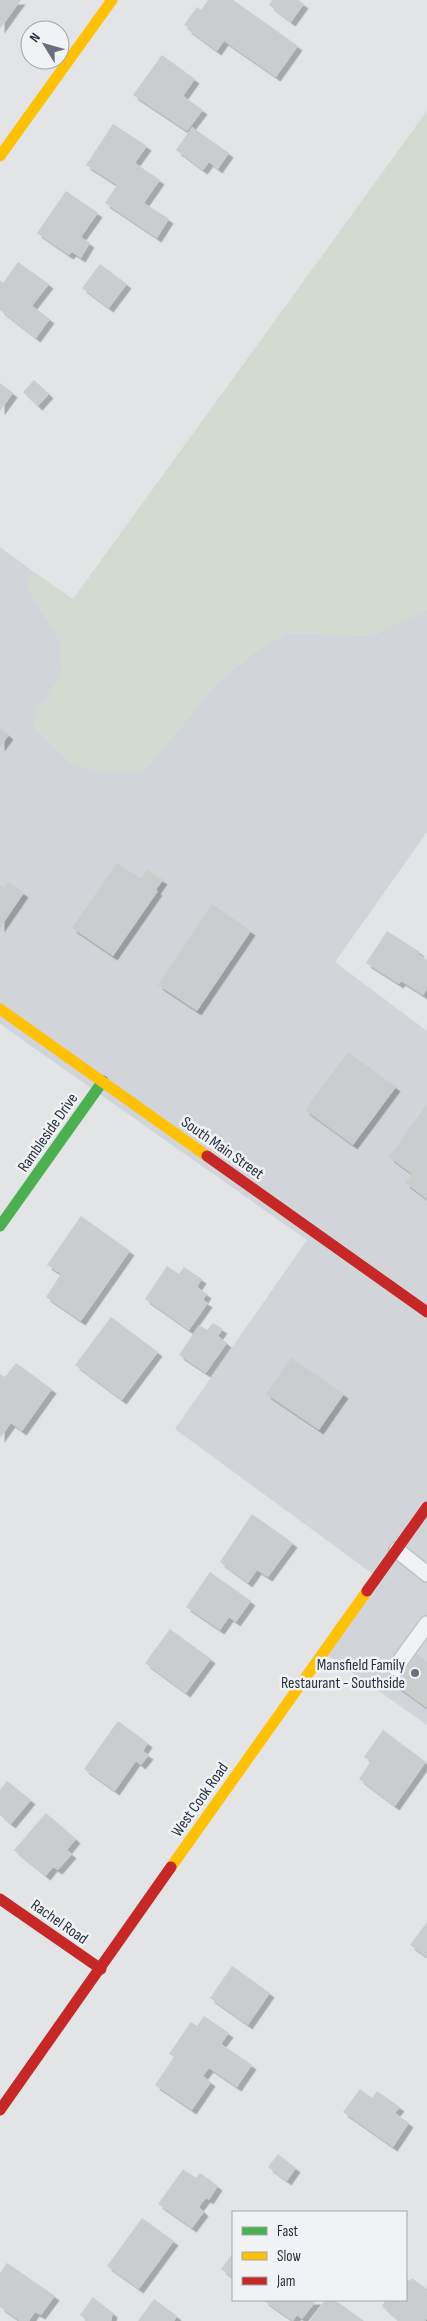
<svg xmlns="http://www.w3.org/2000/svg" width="427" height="2321" font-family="'Sofia Sans Condensed',sans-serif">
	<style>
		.built { fill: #d1d4d9 }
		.green { fill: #d3dad2 }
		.building { fill: #caccce; filter: url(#shadow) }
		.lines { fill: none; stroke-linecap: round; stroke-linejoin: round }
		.lane-casing { stroke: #c0c2c4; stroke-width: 18 }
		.lane { stroke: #f1f2f4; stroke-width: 15 }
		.fast { stroke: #4caf50; stroke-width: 11 }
		.slow { stroke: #ffc107; stroke-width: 11 }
		.jam { stroke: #c62828; stroke-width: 11 }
		.poi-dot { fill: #6a7079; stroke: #f0f2f6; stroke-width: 2 }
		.labels { text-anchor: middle; stroke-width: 5; stroke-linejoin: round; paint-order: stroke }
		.street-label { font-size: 16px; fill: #2a323e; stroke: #f0f2f6 }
		.poi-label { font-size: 16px; fill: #2a323e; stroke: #f0f2f6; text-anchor: end }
	</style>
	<defs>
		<filter id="shadow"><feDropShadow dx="4.5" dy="4.5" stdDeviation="0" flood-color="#0004"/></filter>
	</defs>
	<rect width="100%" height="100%" fill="#e2e4e6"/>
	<path class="built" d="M 0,547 L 34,572 L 28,581 L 29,590 L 61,643 L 62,672 L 49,696 L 37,709 L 143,772 L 217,683 L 257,650 L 287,633 L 372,636 L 427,609 L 427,832 L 335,962 L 427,1031 L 427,1725 L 323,1652 L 377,1577 L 175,1429 L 307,1240 L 0,1024 Z"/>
	<path class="green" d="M 427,111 L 427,609 L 372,636 L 288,633 L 257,650 L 217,683 L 143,772 L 98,772 L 71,764 L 33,727 L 37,709 L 49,696 L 62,672 L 61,643 L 29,590 L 28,581 L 34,572 L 73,599 Z"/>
	<g class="building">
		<path d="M 0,0 L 21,0 L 0,29 Z"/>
		<path d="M 208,0 L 233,0 L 298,46 L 276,77 L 224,41 L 217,51 L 187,29 L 188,27 L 184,25 L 197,7 L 201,10 Z"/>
		<path d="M 272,0 L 298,0 L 304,4 L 291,22 L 269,5 Z"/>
		<path d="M 162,55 L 195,79 L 183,96 L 203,110 L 187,131 L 133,95 Z"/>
		<path d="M 113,124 L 147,146 L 135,163 L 160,180 L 144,203 L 169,219 L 157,238 L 105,203 L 117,185 L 86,165 Z"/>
		<path d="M 192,127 L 229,153 L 218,169 L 209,162 L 203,170 L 176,150 Z"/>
		<path d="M 66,191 L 98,213 L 81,237 L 90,243 L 81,258 L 72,252 L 69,255 L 37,233 Z"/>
		<path d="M 18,262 L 49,284 L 32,306 L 50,319 L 36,338 L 0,310 L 0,280 L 3,283 Z"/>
		<path d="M 100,264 L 127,284 L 109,308 L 82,288 Z"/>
		<path d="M 34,380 L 49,394 L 38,406 L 23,392 Z"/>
		<path d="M 0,383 L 13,393 L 0,411 Z"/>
		<path d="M 0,728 L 9,735 L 0,747 Z"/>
		<path d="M 117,863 L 141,879 L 147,870 L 163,880 L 156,890 L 158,891 L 113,956 L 72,928 Z"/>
		<path d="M 8,882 L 24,893 L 0,928 L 0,885 L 4,888 Z"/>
		<path d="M 212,904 L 251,931 L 197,1011 L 158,985 Z"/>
		<path d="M 387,931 L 420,952 L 418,954 L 427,960 L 427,989 L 423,995 L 401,981 L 399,984 L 366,963 Z"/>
		<path d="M 348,1052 L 396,1087 L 353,1145 L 305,1110 Z"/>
		<path d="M 427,1104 L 427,1199 L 405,1183 L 412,1174 L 389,1157 Z"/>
		<path d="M 81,1216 L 130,1251 L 81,1321 L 46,1297 L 61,1274 L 47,1265 Z"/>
		<path d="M 167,1266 L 179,1274 L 184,1267 L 202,1279 L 197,1287 L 207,1294 L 203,1300 L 208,1303 L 189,1330 L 145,1299 Z"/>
		<path d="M 111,1317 L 158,1352 L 122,1400 L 75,1365 Z"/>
		<path d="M 213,1323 L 223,1329 L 218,1336 L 227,1343 L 206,1373 L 179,1355 L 199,1325 L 207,1330 Z"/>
		<path d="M 291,1358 L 344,1394 L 319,1430 L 266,1394 Z"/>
		<path d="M 16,1363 L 52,1389 L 22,1431 L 11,1423 L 0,1438 L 0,1374 L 5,1377 Z"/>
		<path d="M 252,1514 L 293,1543 L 268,1577 L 257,1570 L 248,1583 L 220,1562 Z"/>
		<path d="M 210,1572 L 251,1601 L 236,1622 L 229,1617 L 220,1630 L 186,1607 Z"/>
		<path d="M 170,1629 L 211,1659 L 186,1693 L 145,1663 Z"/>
		<path d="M 417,1654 L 427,1662 L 427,1708 L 395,1685 Z"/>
		<path d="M 118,1721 L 148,1743 L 143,1751 L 149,1755 L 141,1765 L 136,1761 L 115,1791 L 84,1769 Z"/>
		<path d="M 383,1730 L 426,1762 L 395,1806 L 359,1779 L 371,1761 L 364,1757 Z"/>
		<path d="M 7,1781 L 31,1800 L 11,1824 L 0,1815 L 0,1790 Z"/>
		<path d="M 46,1813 L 76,1839 L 67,1850 L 72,1854 L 58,1870 L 53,1867 L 46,1876 L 14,1850 Z"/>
		<path d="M 427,1922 L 427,1957 L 410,1945 Z"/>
		<path d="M 232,1966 L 270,1993 L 248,2025 L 210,1998 Z"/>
		<path d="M 204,2016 L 229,2033 L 221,2044 L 252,2065 L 237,2087 L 209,2068 L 203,2076 L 211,2082 L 192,2110 L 155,2085 L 174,2057 L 169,2054 L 191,2022 L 197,2026 Z"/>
		<path d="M 360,2089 L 372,2098 L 377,2091 L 400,2107 L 395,2113 L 409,2123 L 393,2147 L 343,2112 Z"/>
		<path d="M 278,2154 L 296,2168 L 287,2181 L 268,2167 Z"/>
		<path d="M 183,2169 L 196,2178 L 200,2173 L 218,2186 L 209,2200 L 206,2198 L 199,2207 L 204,2212 L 192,2228 L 158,2204 Z"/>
		<path d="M 142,2218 L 174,2241 L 139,2289 L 107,2266 Z"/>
		<path d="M 233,2253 L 233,2278 L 221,2269 Z"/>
		<path d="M 7,2263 L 55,2296 L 41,2315 L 35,2312 L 29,2321 L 20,2321 L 0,2307 L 0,2273 Z"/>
		<path d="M 406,2278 L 410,2281 L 412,2278 L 427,2289 L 427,2318 L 425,2321 L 399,2321 L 382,2306 L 386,2300 L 406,2300 Z"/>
		<path d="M 93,2297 L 113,2313 L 111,2321 L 88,2321 L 80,2315 Z"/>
		<path d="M 154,2299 L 177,2316 L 174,2321 L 138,2321 Z"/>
		<path d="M 263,2300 L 317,2300 L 302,2319 L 297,2315 L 293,2321 Z"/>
		<path d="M 325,2300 L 335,2300 L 364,2321 L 310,2321 Z"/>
	</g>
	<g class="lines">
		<g class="lane-casing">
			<g id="lane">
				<path d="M 397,1550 L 427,1574"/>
				<path d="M 395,1668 L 427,1624"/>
			</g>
		</g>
		<use href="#lane" class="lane"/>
		<path class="fast" d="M 0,1226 L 103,1081"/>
		<g class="slow">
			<path d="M 0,156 L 112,0"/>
			<path d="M 0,1009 L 207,1156"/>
			<path d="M 171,1867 L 367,1591"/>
		</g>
		<g class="jam">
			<path d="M 207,1156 L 427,1312"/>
			<path d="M 367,1591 L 427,1507"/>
			<path d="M 0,1899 L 101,1969"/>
			<path d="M 0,2110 L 171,1867"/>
		</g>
	</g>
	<circle class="poi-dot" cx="415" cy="1673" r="5"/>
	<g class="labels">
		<g class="street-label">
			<text transform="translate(47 1132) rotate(-55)" y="6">Rambleside Drive</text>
			<text transform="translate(223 1147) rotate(35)" y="6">South Main Street</text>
			<text transform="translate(199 1799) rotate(-55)" y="6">West Cook Road</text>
			<text transform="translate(60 1921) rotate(35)" y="6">Rachel Road</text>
		</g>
		<g class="poi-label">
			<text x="405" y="1670">Mansfield Family<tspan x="405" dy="18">Restaurant - Southside</tspan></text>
		</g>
	</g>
	<rect x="232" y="2211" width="175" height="90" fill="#f0f2f6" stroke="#a1a5ac"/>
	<rect x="242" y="2227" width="25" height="8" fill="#4caf50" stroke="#a1a5ac"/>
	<text x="277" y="2236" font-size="15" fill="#2a323e">Fast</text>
	<rect x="242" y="2252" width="25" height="8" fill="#ffc107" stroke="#a1a5ac"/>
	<text x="277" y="2261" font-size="15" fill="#2a323e">Slow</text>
	<rect x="242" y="2277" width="25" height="8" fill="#c62828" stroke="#a1a5ac"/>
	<text x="277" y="2286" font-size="15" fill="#2a323e">Jam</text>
	<g transform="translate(45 45) rotate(307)"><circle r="24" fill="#f0f2f6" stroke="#a1a5ac"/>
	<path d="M0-4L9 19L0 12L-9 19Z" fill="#6a7079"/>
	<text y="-8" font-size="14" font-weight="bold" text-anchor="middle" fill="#2a323e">N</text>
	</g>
</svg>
